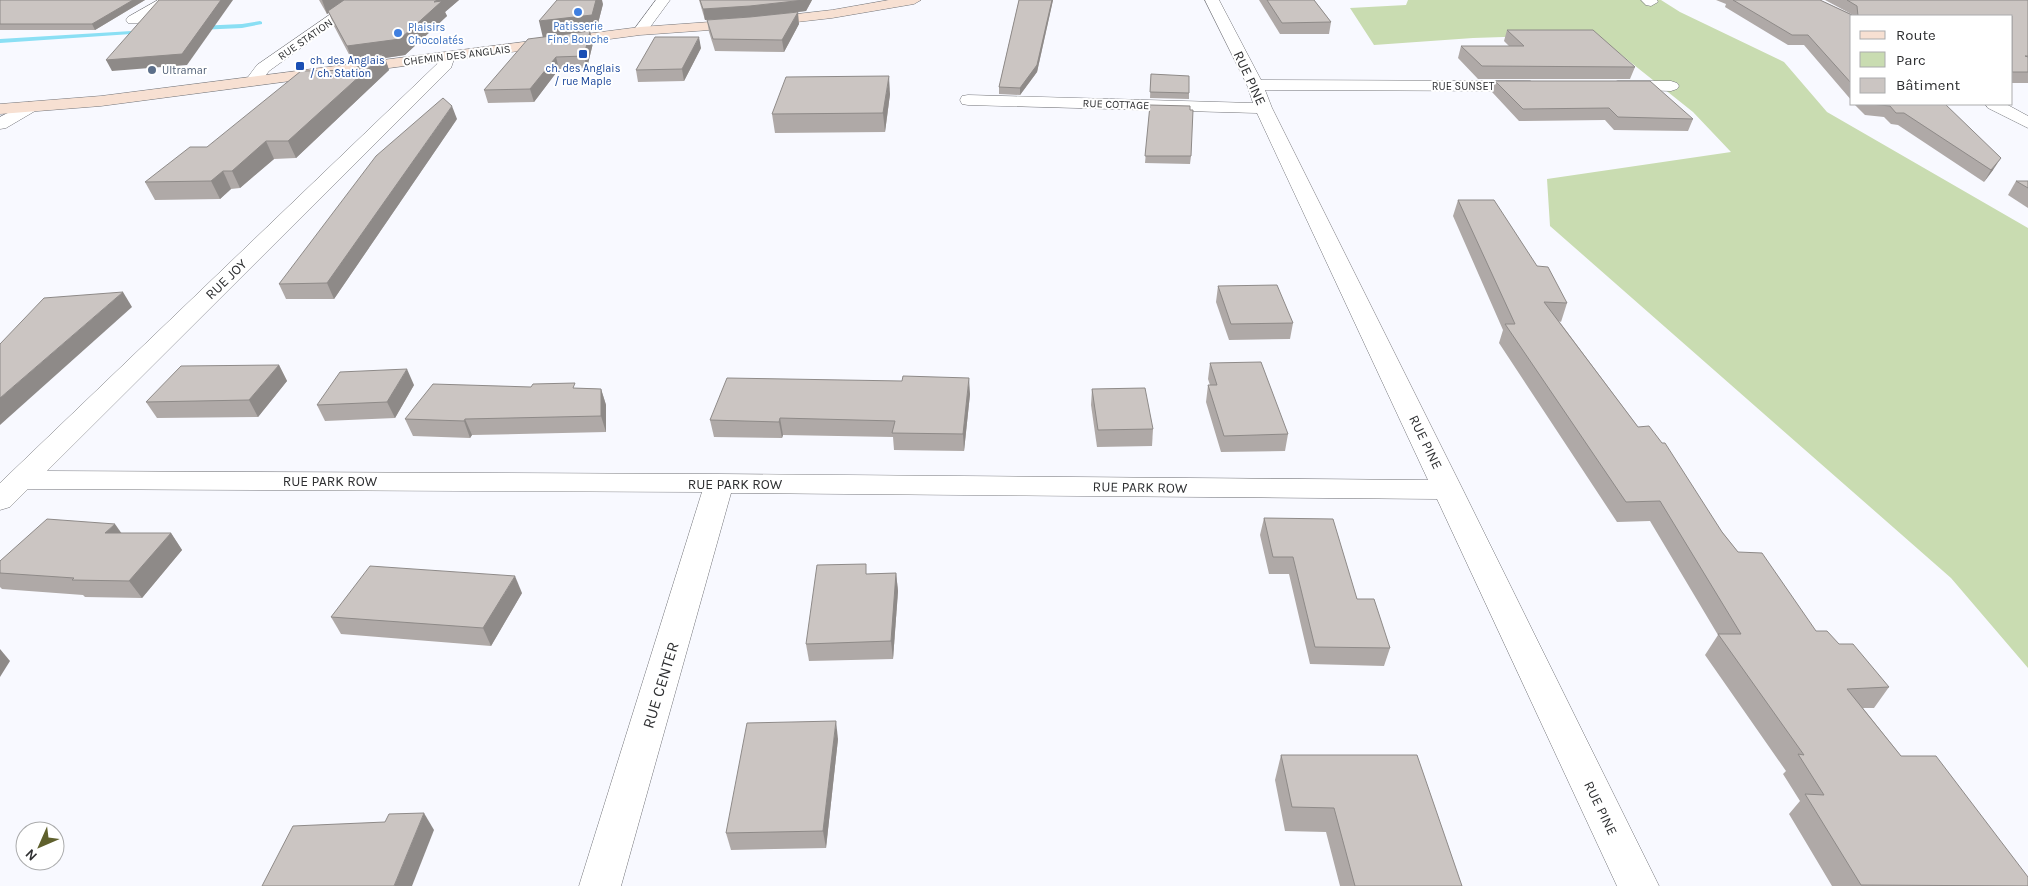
<svg xmlns="http://www.w3.org/2000/svg" width="2028" height="886" font-family="Karla,sans-serif">
	<style>
		.green { fill: #c9dcb1 }
		.lines { fill: none; stroke-linecap: round; stroke-linejoin: round }
		.stream { fill: #8adff4; fill-rule: evenodd }
		.street-casing { stroke: #737479; stroke-width: 1 }
		.secondary-casing { stroke: #737479; stroke-width: 1 }
		.street { fill: #fff; fill-rule: evenodd }
		.secondary { fill: #f7e0d2; fill-rule: evenodd }
		.wall { fill: #afa9a7 }
		.shaded-wall { fill: #8e8a88 }
		.building { fill: #cbc5c2; stroke: #8e8a88 }
		.shop-dot { fill: #3f7fe0; stroke: #fff; stroke-width: 2 }
		.transit-dot { fill: #1a4fb4; stroke: #fff; stroke-width: 2 }
		.service-dot { fill: #5c6f8a; stroke: #fff; stroke-width: 2 }
		.labels { text-anchor: middle; stroke-width: 4; stroke-linejoin: round; paint-order: stroke }
		.far-shop-label { font-size: 11px; fill: #366cbe; stroke: #fff }
		.far-street-label { font-size: 11px; fill: #2e2f31; stroke: #fff }
		.far-transit-label { font-size: 11px; fill: #164399; stroke: #fff; text-anchor: start }
		.far-service-label { font-size: 11px; fill: #4e5e75; stroke: #fff; text-anchor: start }
		.street-label { font-size: 14px; fill: #2e2f31; stroke: #fff }
		.near-street-label { font-size: 16px; fill: #2e2f31; stroke: #fff }
	</style>
	<rect width="100%" height="100%" fill="#f8f9ff"/>
	<path class="green" d="M 1408,0 L 1661,0 L 1680,12 L 1784,62 L 1827,112 L 2028,228 L 2028,668 L 1951,578 L 1550,226 L 1547,179 L 1731,152 L 1693,112 L 1614,49 L 1591,34 L 1473,38 L 1374,45 L 1350,8 L 1406,5 Z"/>
	<g class="lines">
		<g class="stream">
			<path d="M 260,21 L 262,22 L 262,24 L 242,28 L 198,30 L 195,28 L 198,26 L 242,24 Z"/>
			<path d="M 148,30 L 148,32 L 146,33 L 0,43 L 0,39 Z"/>
		</g>
		<g class="street-casing">
			<g id="street">
				<path d="M 158,0 L 175,0 L 138,23 L 128,23 L 126,20 L 128,17 Z"/>
				<path d="M 351,0 L 367,0 L 269,71 L 259,84 L 247,84 L 245,81 L 257,65 Z"/>
				<path d="M 656,0 L 670,0 L 645,34 L 635,34 L 633,31 Z"/>
				<path d="M 1205,0 L 1219,0 L 1261,80 L 1530,81 L 1536,83 L 1538,86 L 1536,89 L 1530,91 L 1265,90 L 1272,108 L 1463,490 L 1659,886 L 1617,886 L 1437,499 L 731,493 L 621,886 L 579,886 L 702,492 L 28,489 L 10,507 L 0,510 L 0,483 L 437,64 L 442,53 L 452,53 L 455,56 L 451,68 L 47,471 L 719,474 L 1428,480 L 1257,113 L 968,105 L 962,104 L 960,100 L 962,96 L 968,95 L 1253,103 L 1247,85 Z"/>
				<path d="M 1641,0 L 1657,0 L 1658,2 L 1651,6 L 1646,5 Z"/>
				<path d="M 1618,81 L 1671,81 L 1677,83 L 1679,86 L 1677,89 L 1671,91 L 1612,89 L 1610,86 L 1612,83 Z"/>
				<path d="M 29,102 L 35,103 L 38,107 L 35,111 L 6,128 L 0,129 L 0,117 Z"/>
				<path d="M 1985,104 L 2006,104 L 2028,116 L 2028,128 L 1988,108 Z"/>
			</g>
		</g>
		<g class="secondary-casing">
			<path id="secondary" d="M 889,0 L 921,0 L 914,4 L 832,18 L 752,27 L 640,35 L 101,106 L 0,114 L 0,104 L 101,96 L 640,27 L 752,19 L 832,10 Z"/>
		</g>
		<use href="#street" class="street"/>
		<use href="#secondary" class="secondary"/>
	</g>
	<g class="wall">
		<path d="M 0,0 L 145,0 L 95,30 L 0,30 Z"/>
		<path d="M 319,0 L 459,0 L 445,12 L 447,16 L 405,55 L 385,58 L 389,70 L 296,158 L 274,159 L 240,188 L 231,189 L 220,199 L 155,200 L 145,182 L 207,147 L 358,70 L 355,62 L 353,62 L 334,26 L 329,13 L 327,14 Z"/>
		<path d="M 699,0 L 812,0 L 806,11 L 752,17 L 705,20 Z"/>
		<path d="M 1019,0 L 1053,0 L 1037,72 L 1020,95 L 999,94 L 999,87 Z"/>
		<path d="M 1259,0 L 1314,0 L 1331,22 L 1329,34 L 1280,34 Z"/>
		<path d="M 1716,0 L 1820,0 L 1853,15 L 1825,0 L 2028,0 L 2028,83 L 2012,83 L 2012,16 L 1852,16 L 1852,101 L 1804,45 L 1788,45 L 1725,7 L 1726,4 Z"/>
		<path d="M 603,4 L 596,31 L 590,31 L 593,43 L 587,68 L 559,69 L 534,102 L 488,103 L 484,90 L 543,37 Z"/>
		<path d="M 707,20 L 799,24 L 784,52 L 715,51 L 709,32 Z"/>
		<path d="M 1507,30 L 1635,67 L 1630,79 L 1478,79 L 1458,58 L 1461,46 L 1509,46 L 1504,41 Z"/>
		<path d="M 701,48 L 684,81 L 638,82 L 636,70 Z"/>
		<path d="M 1151,74 L 1189,93 L 1189,99 L 1150,98 Z"/>
		<path d="M 1495,81 L 1693,119 L 1688,131 L 1614,130 L 1605,120 L 1519,121 L 1492,92 Z"/>
		<path d="M 890,94 L 885,132 L 775,133 L 772,114 Z"/>
		<path d="M 1854,104 L 1945,104 L 1993,170 L 1984,182 L 1898,125 L 1891,124 L 1884,117 L 1865,115 Z"/>
		<path d="M 1150,105 L 1191,156 L 1190,164 L 1145,163 Z"/>
		<path d="M 457,119 L 334,299 L 286,299 L 279,284 Z"/>
		<path d="M 2016,181 L 2028,181 L 2028,208 L 2008,195 Z"/>
		<path d="M 1458,200 L 1537,266 L 1567,303 L 1561,322 L 1559,321 L 1638,427 L 1738,552 L 1816,631 L 1839,644 L 1889,687 L 1874,708 L 1863,708 L 1901,756 L 2028,886 L 1832,886 L 1789,814 L 1800,801 L 1783,774 L 1786,771 L 1705,655 L 1718,635 L 1650,521 L 1617,522 L 1499,343 L 1503,330 L 1453,216 Z"/>
		<path d="M 1218,286 L 1293,323 L 1290,339 L 1229,340 L 1216,302 Z"/>
		<path d="M 1210,363 L 1288,434 L 1285,451 L 1221,452 L 1206,402 L 1208,385 L 1210,385 L 1208,379 Z"/>
		<path d="M 279,365 L 287,381 L 258,417 L 157,418 L 146,402 Z"/>
		<path d="M 414,385 L 395,418 L 325,421 L 317,405 Z"/>
		<path d="M 577,388 L 601,389 L 606,405 L 606,432 L 472,435 L 470,438 L 413,436 L 405,419 Z"/>
		<path d="M 1092,389 L 1153,429 L 1152,446 L 1097,447 L 1091,405 Z"/>
		<path d="M 970,394 L 964,451 L 894,450 L 893,437 L 783,435 L 782,438 L 714,437 L 710,420 Z"/>
		<path d="M 1264,518 L 1357,599 L 1390,648 L 1384,666 L 1310,664 L 1289,574 L 1269,574 L 1260,535 Z"/>
		<path d="M 122,533 L 171,533 L 182,550 L 142,598 L 85,597 L 83,595 L 2,589 L 0,587 L 0,561 Z"/>
		<path d="M 896,573 L 898,591 L 893,659 L 809,661 L 806,644 L 868,574 Z"/>
		<path d="M 522,593 L 491,646 L 341,634 L 331,617 Z"/>
		<path d="M 838,739 L 826,848 L 731,850 L 726,833 Z"/>
		<path d="M 1281,755 L 1462,886 L 1340,886 L 1326,832 L 1285,831 L 1275,780 Z"/>
	</g>
	<g class="shaded-wall">
		<path d="M 133,0 L 145,0 L 95,30 L 92,24 Z"/>
		<path d="M 221,0 L 233,0 L 187,65 L 112,71 L 106,60 Z"/>
		<path d="M 322,0 L 348,0 L 327,14 Z"/>
		<path d="M 437,0 L 459,0 L 445,12 L 447,16 L 405,55 L 385,58 L 389,70 L 296,158 L 288,141 L 380,58 L 354,58 L 355,62 L 353,62 L 347,46 Z"/>
		<path d="M 596,0 L 602,0 L 603,4 L 596,31 L 590,31 L 593,43 L 587,68 L 584,56 L 543,38 L 539,21 Z"/>
		<path d="M 804,0 L 812,0 L 806,11 L 752,17 L 705,20 L 703,9 Z"/>
		<path d="M 1052,0 L 1053,0 L 1037,72 L 1020,95 L 1020,88 Z"/>
		<path d="M 798,12 L 799,24 L 784,52 L 782,40 Z"/>
		<path d="M 699,37 L 701,48 L 684,81 L 682,69 Z"/>
		<path d="M 556,57 L 559,69 L 534,102 L 530,89 Z"/>
		<path d="M 889,76 L 890,94 L 885,132 L 883,113 Z"/>
		<path d="M 452,106 L 457,119 L 334,299 L 327,283 Z"/>
		<path d="M 266,141 L 274,159 L 240,188 L 232,171 Z"/>
		<path d="M 2001,158 L 1993,170 L 1984,182 L 1991,170 Z"/>
		<path d="M 223,171 L 231,189 L 220,199 L 211,181 Z"/>
		<path d="M 123,292 L 132,307 L 0,425 L 0,398 Z"/>
		<path d="M 279,365 L 287,381 L 258,417 L 249,400 Z"/>
		<path d="M 407,369 L 414,385 L 395,418 L 387,402 Z"/>
		<path d="M 969,378 L 970,394 L 964,451 L 963,434 Z"/>
		<path d="M 601,389 L 606,405 L 606,432 L 601,416 Z"/>
		<path d="M 780,418 L 783,435 L 782,438 L 779,422 Z"/>
		<path d="M 465,419 L 472,435 L 470,438 L 464,421 Z"/>
		<path d="M 115,524 L 127,541 L 105,533 Z"/>
		<path d="M 171,533 L 182,550 L 142,598 L 129,581 Z"/>
		<path d="M 896,573 L 898,591 L 893,659 L 891,641 Z"/>
		<path d="M 515,576 L 522,593 L 491,646 L 483,628 Z"/>
		<path d="M 0,649 L 10,661 L 0,677 Z"/>
		<path d="M 836,721 L 838,739 L 826,848 L 823,831 Z"/>
		<path d="M 424,813 L 434,830 L 412,886 L 394,886 Z"/>
	</g>
	<g class="building">
		<path d="M 0,0 L 133,0 L 92,24 L 0,24 Z"/>
		<path d="M 159,0 L 221,0 L 182,54 L 106,60 Z"/>
		<path d="M 344,0 L 437,0 L 434,2 L 442,1 L 400,39 L 347,46 L 328,11 Z"/>
		<path d="M 557,0 L 596,0 L 592,15 L 539,21 Z"/>
		<path d="M 700,0 L 804,0 L 750,6 L 703,9 Z"/>
		<path d="M 1019,0 L 1052,0 L 1037,65 L 1020,88 L 999,87 Z"/>
		<path d="M 1267,0 L 1314,0 L 1331,22 L 1282,23 Z"/>
		<path d="M 1733,0 L 1820,0 L 1854,16 L 1852,16 L 1852,84 L 1808,35 L 1792,35 Z"/>
		<path d="M 1847,0 L 2028,0 L 2028,56 L 2025,56 L 2028,57 L 2028,72 L 2012,72 L 2012,16 L 1858,16 L 1857,6 Z"/>
		<path d="M 798,12 L 782,40 L 713,39 L 707,20 L 750,17 Z"/>
		<path d="M 1507,30 L 1593,30 L 1635,67 L 1482,66 L 1461,46 L 1524,46 Z"/>
		<path d="M 590,31 L 584,56 L 556,57 L 530,89 L 484,90 L 528,39 Z"/>
		<path d="M 655,37 L 699,37 L 682,69 L 636,70 Z"/>
		<path d="M 384,54 L 288,141 L 266,141 L 232,171 L 223,171 L 211,181 L 145,182 L 190,147 L 207,147 L 301,71 L 360,70 L 354,58 Z"/>
		<path d="M 1151,74 L 1189,76 L 1189,93 L 1150,92 Z"/>
		<path d="M 889,76 L 883,113 L 772,114 L 786,77 Z"/>
		<path d="M 1495,81 L 1650,81 L 1693,119 L 1618,117 L 1609,108 L 1523,109 Z"/>
		<path d="M 443,98 L 452,106 L 327,283 L 279,284 L 376,156 Z"/>
		<path d="M 1870,104 L 1945,104 L 2001,158 L 1991,170 L 1904,113 L 1896,113 L 1890,106 Z"/>
		<path d="M 1150,105 L 1190,106 L 1190,110 L 1193,110 L 1191,156 L 1145,156 Z"/>
		<path d="M 2016,181 L 2028,181 L 2028,188 Z"/>
		<path d="M 1458,200 L 1494,200 L 1537,266 L 1548,267 L 1567,303 L 1544,302 L 1638,427 L 1649,426 L 1662,443 L 1665,443 L 1722,532 L 1738,552 L 1762,553 L 1816,631 L 1827,631 L 1839,644 L 1853,644 L 1889,687 L 1847,689 L 1901,756 L 1936,756 L 2028,877 L 2028,886 L 1861,885 L 1805,794 L 1824,795 L 1798,754 L 1804,755 L 1718,634 L 1741,634 L 1660,501 L 1626,502 L 1505,324 L 1515,324 Z"/>
		<path d="M 1277,285 L 1293,323 L 1231,324 L 1218,286 Z"/>
		<path d="M 123,292 L 0,398 L 0,344 L 44,298 Z"/>
		<path d="M 1261,362 L 1288,434 L 1224,436 L 1208,385 L 1217,385 L 1210,363 Z"/>
		<path d="M 279,365 L 249,400 L 146,402 L 181,366 Z"/>
		<path d="M 407,369 L 387,402 L 317,405 L 340,372 Z"/>
		<path d="M 903,376 L 969,378 L 963,434 L 892,433 L 895,421 L 780,418 L 779,422 L 710,420 L 727,378 L 902,381 Z"/>
		<path d="M 575,383 L 573,388 L 601,389 L 601,416 L 465,419 L 464,421 L 405,419 L 433,384 L 531,387 L 533,384 Z"/>
		<path d="M 1145,388 L 1153,429 L 1098,430 L 1092,389 Z"/>
		<path d="M 1264,518 L 1333,519 L 1357,599 L 1374,599 L 1390,648 L 1315,647 L 1293,557 L 1273,557 Z"/>
		<path d="M 47,519 L 115,524 L 105,533 L 171,533 L 129,581 L 72,580 L 74,578 L 0,573 L 0,561 Z"/>
		<path d="M 866,564 L 866,574 L 896,573 L 891,641 L 806,644 L 817,565 Z"/>
		<path d="M 370,566 L 515,576 L 483,628 L 331,617 Z"/>
		<path d="M 836,721 L 823,831 L 726,833 L 747,723 Z"/>
		<path d="M 1281,755 L 1417,755 L 1462,886 L 1355,886 L 1334,808 L 1292,807 Z"/>
		<path d="M 424,813 L 394,886 L 262,886 L 293,826 L 385,822 L 389,814 Z"/>
	</g>
	<g class="shop-dot">
		<circle cx="578" cy="12" r="5"/>
		<circle cx="398" cy="33" r="5"/>
	</g>
	<g class="transit-dot">
		<rect x="578" y="49" width="10" height="10" rx="2.5"/>
		<rect x="295" y="61" width="10" height="10" rx="2.5"/>
	</g>
	<circle class="service-dot" cx="152" cy="70" r="5"/>
	<g class="labels">
		<g class="far-shop-label">
			<text x="578" y="30">Patisserie<tspan x="578" dy="13">Fine Bouche</tspan></text>
			<text x="408" y="31" text-anchor="start">Plaisirs<tspan x="408" dy="13">Chocolatés</tspan></text>
		</g>
		<g class="far-street-label">
			<text transform="translate(305 39) rotate(-35)" y="4">RUE STATION</text>
			<text transform="translate(457 55) rotate(-7)" y="4">CHEMIN DES ANGLAIS</text>
			<text x="1463" y="90">RUE SUNSET</text>
			<text transform="translate(1116 104) rotate(2)" y="4">RUE COTTAGE</text>
		</g>
		<g class="far-transit-label">
			<text x="310" y="64">ch. des Anglais<tspan x="310" dy="13">/ ch. Station</tspan></text>
			<text x="583" y="72" text-anchor="middle">ch. des Anglais<tspan x="583" dy="13">/ rue Maple</tspan></text>
		</g>
		<g class="far-service-label">
			<text x="162" y="74">Ultramar</text>
		</g>
		<g class="street-label">
			<text transform="translate(1250 78) rotate(65)" y="5">RUE PINE</text>
			<text transform="translate(226 279) rotate(-44)" y="5">RUE JOY</text>
			<text transform="translate(1426 442) rotate(64)" y="5">RUE PINE</text>
			<text x="330" y="486">RUE PARK ROW</text>
			<text x="735" y="489">RUE PARK ROW</text>
			<text transform="translate(1140 487) rotate(1)" y="5">RUE PARK ROW</text>
			<text transform="translate(1601 808) rotate(64)" y="5">RUE PINE</text>
		</g>
		<g class="near-street-label">
			<text transform="translate(660 685) rotate(-73)" y="6">RUE CENTER</text>
		</g>
	</g>
	<rect x="1850" y="15" width="162" height="90" fill="#ffffff" stroke="#abacad"/>
	<rect x="1860" y="31" width="25" height="8" fill="#f7e0d2" stroke="#abacad"/>
	<text x="1896" y="40" font-size="15" fill="#2e2f31">Route</text>
	<rect x="1860" y="52" width="25" height="15" fill="#c9dcb1" stroke="#abacad"/>
	<text x="1896" y="65" font-size="15" fill="#2e2f31">Parc</text>
	<rect x="1860" y="78" width="25" height="15" fill="#cbc5c2" stroke="#abacad"/>
	<text x="1896" y="90" font-size="15" fill="#2e2f31">Bâtiment</text>
	<g transform="translate(40 846) rotate(225)"><circle r="24" fill="#ffffff" stroke="#abacad"/>
	<path d="M0-4L9 19L0 12L-9 19Z" fill="#5f602d"/>
	<text y="-8" font-size="14" font-weight="bold" text-anchor="middle" fill="#2e2f31">N</text>
	</g>
</svg>
